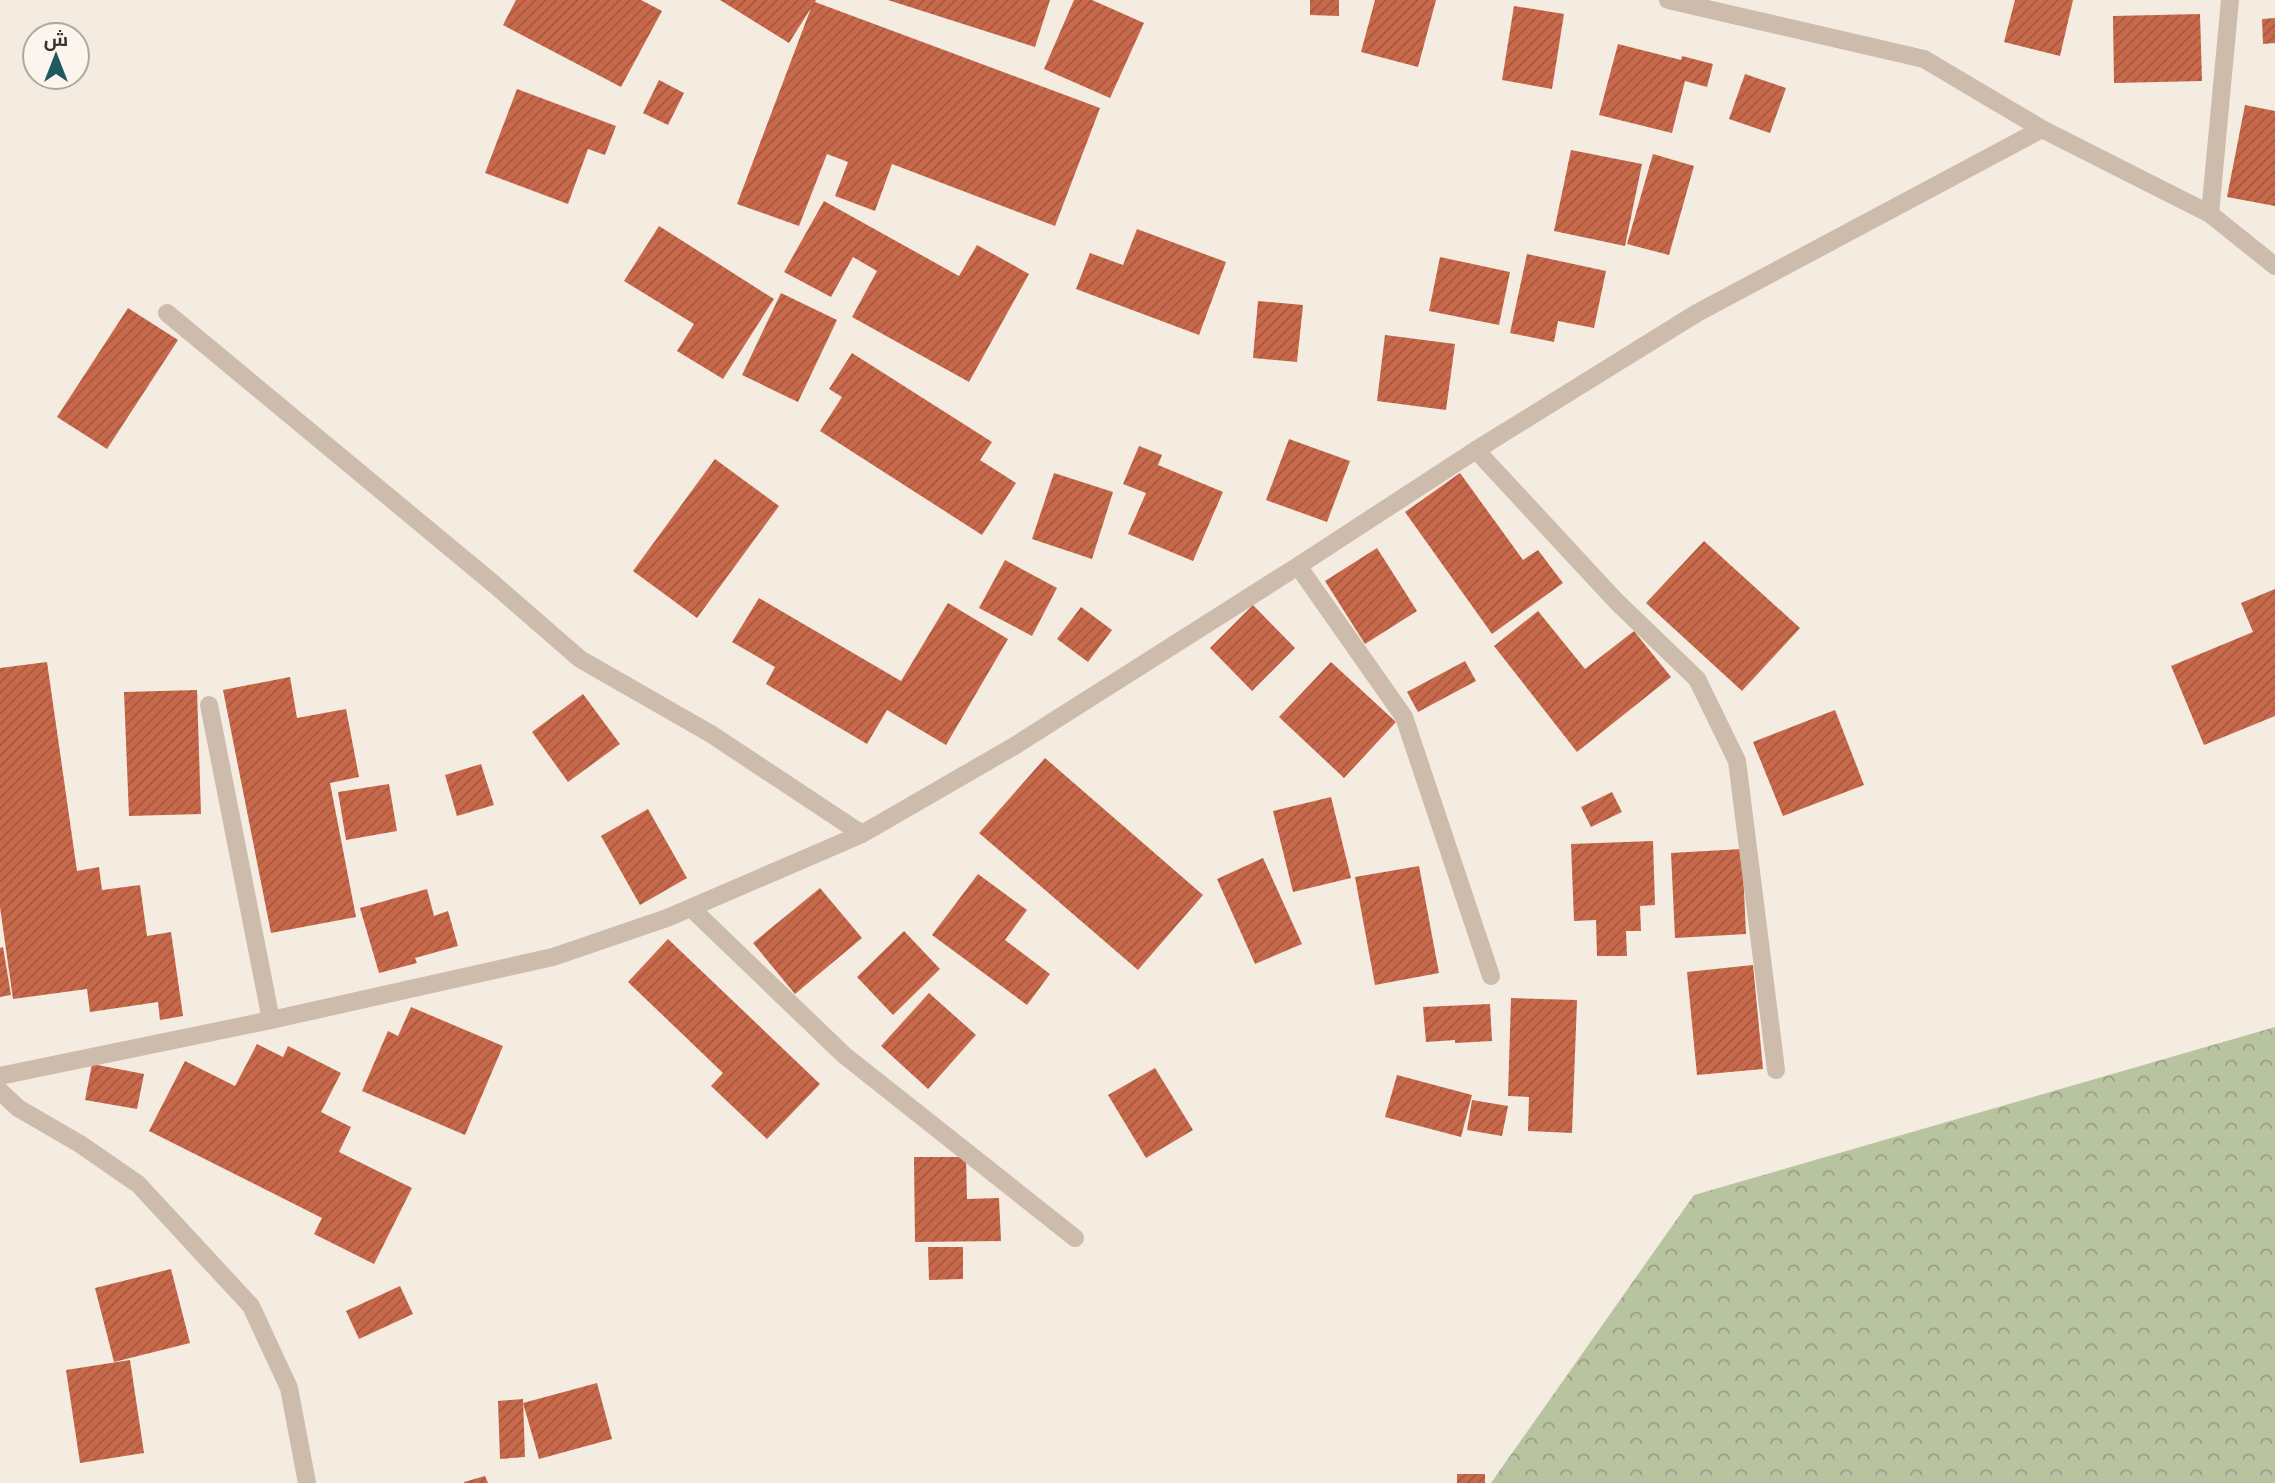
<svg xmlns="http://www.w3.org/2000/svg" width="2275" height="1483" font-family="'Public Sans',Cairo,sans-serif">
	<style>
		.forest { fill: url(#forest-crowns) }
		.building { fill: url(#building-hatch) }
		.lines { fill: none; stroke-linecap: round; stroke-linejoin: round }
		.street { stroke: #cdbbac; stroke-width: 18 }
	</style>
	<defs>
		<pattern id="forest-crowns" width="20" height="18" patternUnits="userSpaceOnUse" patternTransform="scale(1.75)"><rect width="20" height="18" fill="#b8c4a0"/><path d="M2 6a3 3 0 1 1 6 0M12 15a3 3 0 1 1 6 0" fill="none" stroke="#97a083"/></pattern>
		<pattern id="building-hatch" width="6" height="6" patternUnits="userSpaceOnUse" patternTransform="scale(1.75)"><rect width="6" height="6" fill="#c8694b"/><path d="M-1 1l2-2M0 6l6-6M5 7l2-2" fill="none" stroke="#a4573f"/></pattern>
	</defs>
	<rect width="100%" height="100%" fill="#f4ebe1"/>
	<path class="forest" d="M 2275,1027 L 2275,1483 L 1491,1483 L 1694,1195 Z"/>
	<g class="building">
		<path d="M 516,0 L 641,0 L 662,11 L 621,87 L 503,25 Z"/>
		<path d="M 720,0 L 816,0 L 815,2 L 1100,108 L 1055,226 L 892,164 L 875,211 L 835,196 L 848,162 L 827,154 L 799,226 L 737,204 L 811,8 L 789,43 Z"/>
		<path d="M 888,0 L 1050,0 L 1035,47 Z"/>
		<path d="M 1074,0 L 1092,0 L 1144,23 L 1110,98 L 1044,69 Z"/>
		<path d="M 1310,0 L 1339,0 L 1339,16 L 1310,15 Z"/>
		<path d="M 1375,0 L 1436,0 L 1418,67 L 1361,52 Z"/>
		<path d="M 2015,0 L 2073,0 L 2060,56 L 2004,42 Z"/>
		<path d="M 1514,6 L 1564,14 L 1552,89 L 1502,80 Z"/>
		<path d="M 2200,14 L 2202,81 L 2114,83 L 2113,16 Z"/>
		<path d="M 2275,18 L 2275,43 L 2263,44 L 2262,19 Z"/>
		<path d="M 1618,44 L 1681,60 L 1682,56 L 1713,64 L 1707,87 L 1685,81 L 1672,133 L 1599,115 Z"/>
		<path d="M 1745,74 L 1786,88 L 1770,133 L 1729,119 Z"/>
		<path d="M 659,80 L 684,93 L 668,125 L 643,113 Z"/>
		<path d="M 517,89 L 616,126 L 605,155 L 588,149 L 568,204 L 485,173 Z"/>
		<path d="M 2245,105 L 2275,111 L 2275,206 L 2227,197 Z"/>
		<path d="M 1571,150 L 1642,164 L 1625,246 L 1554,231 Z"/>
		<path d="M 1653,154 L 1694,166 L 1669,255 L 1627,244 Z"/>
		<path d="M 824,201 L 959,276 L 977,245 L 1029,274 L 969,382 L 852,317 L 877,271 L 853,257 L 831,297 L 784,272 Z"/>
		<path d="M 659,226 L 774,299 L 723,379 L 677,351 L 694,324 L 624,281 Z"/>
		<path d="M 1137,229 L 1226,262 L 1199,335 L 1076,289 L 1090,253 L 1123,265 Z"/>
		<path d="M 1527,254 L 1606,271 L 1594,328 L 1558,321 L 1554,342 L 1510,333 Z"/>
		<path d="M 1440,257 L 1510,272 L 1499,325 L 1429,311 Z"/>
		<path d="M 781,293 L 837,320 L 798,402 L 742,375 Z"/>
		<path d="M 1258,301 L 1303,305 L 1297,362 L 1253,358 Z"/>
		<path d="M 128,308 L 178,340 L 107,449 L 57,417 Z"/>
		<path d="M 1385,335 L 1455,344 L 1446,410 L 1377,401 Z"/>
		<path d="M 852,353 L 992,442 L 980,460 L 1016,483 L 982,535 L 820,431 L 842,397 L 829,389 Z"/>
		<path d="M 1289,439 L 1350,461 L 1327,522 L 1266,500 Z"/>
		<path d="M 1139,446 L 1162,455 L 1158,465 L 1223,492 L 1193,561 L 1128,534 L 1146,493 L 1123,484 Z"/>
		<path d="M 715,459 L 779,506 L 697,618 L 633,571 Z"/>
		<path d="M 1054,473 L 1113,492 L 1092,559 L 1032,539 Z"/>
		<path d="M 1460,473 L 1523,560 L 1538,550 L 1563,583 L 1492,634 L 1405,512 Z"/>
		<path d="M 1704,541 L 1800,628 L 1742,691 L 1646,603 Z"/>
		<path d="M 1377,548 L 1417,611 L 1365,644 L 1325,581 Z"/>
		<path d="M 1005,560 L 1057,588 L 1032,636 L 979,608 Z"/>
		<path d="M 2275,589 L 2275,716 L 2204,745 L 2171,666 L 2253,632 L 2241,603 Z"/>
		<path d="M 759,598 L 901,681 L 948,603 L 1008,639 L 946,745 L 887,710 L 867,744 L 766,684 L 775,667 L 732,642 Z"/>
		<path d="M 1253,605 L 1295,648 L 1252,691 L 1210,648 Z"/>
		<path d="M 1081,607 L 1112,630 L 1088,662 L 1057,639 Z"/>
		<path d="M 1538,611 L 1585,669 L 1634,631 L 1671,677 L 1577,752 L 1494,646 Z"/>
		<path d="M 1465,661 L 1476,681 L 1418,712 L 1407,692 Z"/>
		<path d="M 47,662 L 77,871 L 99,867 L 102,890 L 140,885 L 147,936 L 171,932 L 183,1016 L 160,1020 L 158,1002 L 90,1012 L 87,989 L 13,999 L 0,907 L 0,668 Z"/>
		<path d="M 1331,662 L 1396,722 L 1344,778 L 1279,717 Z"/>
		<path d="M 290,677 L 297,718 L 346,709 L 359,777 L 330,783 L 356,917 L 271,933 L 223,690 Z"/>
		<path d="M 197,690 L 201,814 L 129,816 L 124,692 Z"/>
		<path d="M 583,694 L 620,744 L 568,782 L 532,732 Z"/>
		<path d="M 1835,710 L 1864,785 L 1783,816 L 1753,742 Z"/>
		<path d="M 1045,758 L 1203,895 L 1138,970 L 979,833 Z"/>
		<path d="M 481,764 L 494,805 L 457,816 L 445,775 Z"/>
		<path d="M 389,784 L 397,831 L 346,840 L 338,792 Z"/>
		<path d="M 1612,792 L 1622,812 L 1591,827 L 1581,807 Z"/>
		<path d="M 1331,797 L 1351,878 L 1293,892 L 1273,811 Z"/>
		<path d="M 648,809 L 687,878 L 640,905 L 601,836 Z"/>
		<path d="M 1653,841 L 1655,905 L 1640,906 L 1641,931 L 1626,931 L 1627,956 L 1597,956 L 1596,920 L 1574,921 L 1571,844 Z"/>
		<path d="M 1742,849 L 1746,934 L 1675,938 L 1671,853 Z"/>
		<path d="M 1263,858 L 1302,944 L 1255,964 L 1217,879 Z"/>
		<path d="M 1419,866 L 1439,973 L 1375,985 L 1355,877 Z"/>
		<path d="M 978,874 L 1027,910 L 1005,940 L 1050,974 L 1027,1005 L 932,935 Z"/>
		<path d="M 820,888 L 862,938 L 795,994 L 753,943 Z"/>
		<path d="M 427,889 L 434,916 L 448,911 L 458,946 L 415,958 L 417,963 L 379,973 L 360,908 Z"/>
		<path d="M 904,931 L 940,969 L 893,1015 L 857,977 Z"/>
		<path d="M 668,939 L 820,1084 L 767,1139 L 711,1086 L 723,1073 L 628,982 Z"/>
		<path d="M 3,947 L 11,995 L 0,997 L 0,948 Z"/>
		<path d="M 1753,965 L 1763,1069 L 1697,1075 L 1687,972 Z"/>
		<path d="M 929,993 L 976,1035 L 928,1089 L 881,1046 Z"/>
		<path d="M 1511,998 L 1577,1000 L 1572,1133 L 1528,1131 L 1529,1097 L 1508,1096 Z"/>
		<path d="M 1490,1004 L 1492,1041 L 1455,1043 L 1455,1040 L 1426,1042 L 1423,1007 Z"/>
		<path d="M 411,1007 L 503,1046 L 465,1135 L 362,1091 L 388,1031 L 398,1036 Z"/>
		<path d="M 257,1044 L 283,1057 L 288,1046 L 341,1073 L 321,1112 L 351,1127 L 339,1152 L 412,1188 L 374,1264 L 314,1234 L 322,1218 L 149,1131 L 185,1061 L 235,1086 Z"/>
		<path d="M 92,1064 L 144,1074 L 137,1109 L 85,1100 Z"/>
		<path d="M 1155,1068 L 1193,1130 L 1146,1158 L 1108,1095 Z"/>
		<path d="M 1397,1075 L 1472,1095 L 1461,1137 L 1385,1117 Z"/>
		<path d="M 1472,1100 L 1508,1106 L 1502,1136 L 1467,1130 Z"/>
		<path d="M 914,1157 L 966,1157 L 967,1199 L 999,1198 L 1001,1241 L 915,1242 Z"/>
		<path d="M 928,1247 L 963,1247 L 963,1279 L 929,1280 Z"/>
		<path d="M 171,1269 L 190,1343 L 114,1362 L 95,1288 Z"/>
		<path d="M 400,1286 L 413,1314 L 359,1339 L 346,1311 Z"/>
		<path d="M 130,1360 L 144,1453 L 80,1463 L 66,1370 Z"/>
		<path d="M 597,1383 L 612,1439 L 539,1459 L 523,1403 Z"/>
		<path d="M 523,1399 L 525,1457 L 500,1459 L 498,1401 Z"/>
		<rect x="1457" y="1474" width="28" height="9"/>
		<path d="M 485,1476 L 488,1483 L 464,1483 L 464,1482 Z"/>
	</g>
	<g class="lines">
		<g class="street">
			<path d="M 1668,0 L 1924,59 L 2042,129"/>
			<path d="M 2210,214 L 2230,0"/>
			<path d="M 167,313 L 495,585 L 580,659 L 711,734 L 862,834 L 1016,745 L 1298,566 L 1476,450 L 1697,313 L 2042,129 L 2210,214 L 2275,266"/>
			<path d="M 1476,450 L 1616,601 L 1697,679 L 1737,761 L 1776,1070"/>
			<path d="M 1298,566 L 1404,717 L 1491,976"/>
			<path d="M 209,705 L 271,1020"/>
			<path d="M 691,908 L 844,1055 L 1075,1238"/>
			<path d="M 0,1076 L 271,1020 L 553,957 L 667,918 L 862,834"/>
			<path d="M 0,1091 L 18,1108 L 80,1144 L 138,1184 L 251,1306 L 289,1388 L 307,1483"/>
		</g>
	</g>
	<g transform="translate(56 56)"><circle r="33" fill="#fbf5ee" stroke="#aea6a0" stroke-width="2"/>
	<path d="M0-5L12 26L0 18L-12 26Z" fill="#1f5a5e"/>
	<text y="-10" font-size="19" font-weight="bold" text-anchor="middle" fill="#3b302b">ش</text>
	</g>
</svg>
